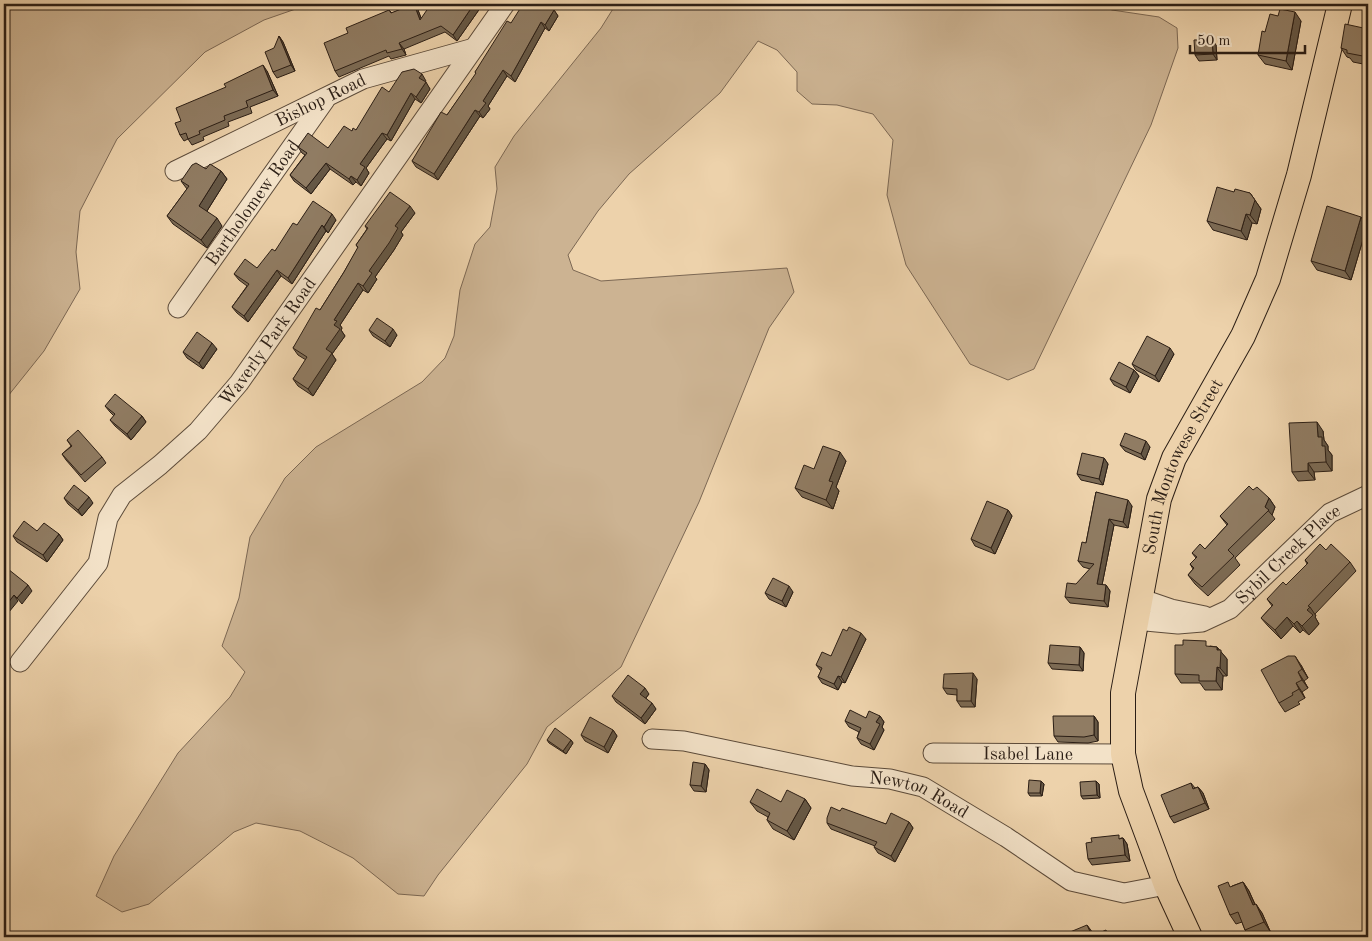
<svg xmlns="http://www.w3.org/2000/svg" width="1372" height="941" font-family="'Old Standard TT',serif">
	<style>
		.green { fill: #ccb392; stroke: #7c6854 }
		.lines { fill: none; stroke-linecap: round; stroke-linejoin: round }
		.minor-casing { stroke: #5c4b3a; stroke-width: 21 }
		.major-casing { stroke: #2b1e15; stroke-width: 26 }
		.minor { stroke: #f3e2c8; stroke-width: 19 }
		.major { stroke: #edd2ab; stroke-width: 24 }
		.wall { fill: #7c6b55; stroke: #2b1e15 }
		.shaded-wall { fill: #655745; stroke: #2b1e15 }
		.building { fill: #907c63; stroke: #2b1e15 }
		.labels { text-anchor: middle; stroke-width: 4; stroke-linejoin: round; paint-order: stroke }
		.street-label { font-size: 18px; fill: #2b1e15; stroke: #f3e2c8 }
	</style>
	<rect width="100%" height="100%" fill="#edd2ab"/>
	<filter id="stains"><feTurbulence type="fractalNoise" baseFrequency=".004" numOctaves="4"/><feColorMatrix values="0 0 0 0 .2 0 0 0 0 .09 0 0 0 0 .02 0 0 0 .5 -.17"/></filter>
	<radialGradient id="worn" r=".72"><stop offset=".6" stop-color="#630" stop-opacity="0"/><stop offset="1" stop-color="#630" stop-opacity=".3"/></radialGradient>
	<g class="green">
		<path d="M 4,4 L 310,4 L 264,20 L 205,52 L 117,139 L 80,211 L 76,252 L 80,289 L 44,351 L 4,401 Z"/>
		<path d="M 616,4 L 1098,4 L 1112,10 L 1159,17 L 1177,28 L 1178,48 L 1151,125 L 1034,369 L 1008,380 L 970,364 L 906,265 L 887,195 L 893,140 L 873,114 L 837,105 L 812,104 L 797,91 L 797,72 L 777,50 L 758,41 L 720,93 L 629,174 L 598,211 L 568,255 L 573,270 L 601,281 L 787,268 L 794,292 L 769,328 L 699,502 L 621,667 L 547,727 L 527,764 L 438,875 L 424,896 L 398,894 L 353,858 L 300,831 L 256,823 L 234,832 L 149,904 L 122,912 L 96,896 L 114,856 L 178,753 L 230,697 L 245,672 L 222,646 L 239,598 L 250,537 L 285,478 L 316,447 L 422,382 L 445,358 L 454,336 L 460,290 L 475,244 L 490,227 L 497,189 L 495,167 L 514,136 L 601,28 Z"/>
	</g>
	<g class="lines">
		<g class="minor-casing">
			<g id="minor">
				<path id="s1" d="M 175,171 L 363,79 L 474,48"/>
				<path id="s2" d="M 178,308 L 325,100"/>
				<path d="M 1139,598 L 1171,609 L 1205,616"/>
				<path id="s3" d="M 1135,620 L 1178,624 L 1202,622 L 1230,609 L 1330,513 L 1368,495"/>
				<path id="s4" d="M 20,662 L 98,563 L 108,518 L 122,495 L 160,465 L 198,431 L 239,383 L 505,4"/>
				<path id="s5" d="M 652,739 L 684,741 L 852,776 L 890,779 L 923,787 L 1006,837 L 1071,881 L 1124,893 L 1166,885"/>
				<path id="s6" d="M 933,753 L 1123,754"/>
			</g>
		</g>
		<g class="major-casing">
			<g id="major">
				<path id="s7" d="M 1190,937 L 1166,885 L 1131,791 L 1123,754 L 1123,693 L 1159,499 L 1174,458 L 1243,336 L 1268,279 L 1299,175 L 1340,4"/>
			</g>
		</g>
		<use href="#minor" class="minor"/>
		<use href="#major" class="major"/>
	</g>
	<g class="wall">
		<path d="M 414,4 L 418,10 L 421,18 L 444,6 L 445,4 L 483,4 L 457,41 L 445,32 L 404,49 L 406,55 L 391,59 L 389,56 L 339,77 L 335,71 L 348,33 L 389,10 L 392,13 Z"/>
		<path d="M 554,10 L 558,16 L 549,31 L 545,28 L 515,82 L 507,76 L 488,106 L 490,109 L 483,118 L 480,116 L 438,180 L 416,167 L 412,161 L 447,115 L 476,74 L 475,72 L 511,23 Z"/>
		<path d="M 1278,16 L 1301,21 L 1292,70 L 1265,64 L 1258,55 L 1265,32 Z"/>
		<path d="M 1368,29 L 1368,65 L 1353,62 L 1350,58 L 1347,57 L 1341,48 Z"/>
		<path d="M 279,36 L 283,42 L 295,71 L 277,78 L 273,72 Z"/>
		<path d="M 1216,45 L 1217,60 L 1199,61 L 1195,55 Z"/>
		<path d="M 267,71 L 278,96 L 250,107 L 252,113 L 228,122 L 229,126 L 203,137 L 204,140 L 192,145 L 188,139 L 184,141 L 180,135 L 181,121 Z"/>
		<path d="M 426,81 L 425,82 L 430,89 L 421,103 L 415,99 L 391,141 L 387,139 L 366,168 L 369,173 L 361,186 L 356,182 L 353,185 L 330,169 L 311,194 L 294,181 L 290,175 L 305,155 L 302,153 L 298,147 L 328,148 L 352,131 L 356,130 L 389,92 Z"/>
		<path d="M 206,169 L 221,171 L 227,179 L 207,211 L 222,226 L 207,248 L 173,224 L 167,216 L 187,189 L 181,181 Z"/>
		<path d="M 1234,192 L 1250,193 L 1261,209 L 1257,224 L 1252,223 L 1247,240 L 1213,230 L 1207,221 Z"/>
		<path d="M 415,213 L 401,232 L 403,235 L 394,250 L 375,277 L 377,279 L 368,293 L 363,290 L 340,325 L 342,328 L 341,330 L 345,336 L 332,354 L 336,360 L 313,396 L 298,386 L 293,379 L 306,360 L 298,355 L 293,348 L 320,310 L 344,272 L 358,248 L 356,245 L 367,229 L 365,226 Z"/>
		<path d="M 1361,217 L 1367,226 L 1351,280 L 1317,270 L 1311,261 Z"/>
		<path d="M 336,220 L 328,233 L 326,231 L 292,284 L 281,276 L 248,322 L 237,313 L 232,307 L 247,286 L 239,280 L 234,274 L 257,268 L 275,251 L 297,225 Z"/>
		<path d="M 369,330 L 397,335 L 390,347 L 373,336 Z"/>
		<path d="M 217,349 L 203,369 L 187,358 L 183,352 Z"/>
		<path d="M 1174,354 L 1159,382 L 1136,370 L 1132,364 Z"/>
		<path d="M 1134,370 L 1139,376 L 1130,393 L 1114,385 L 1110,379 Z"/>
		<path d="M 105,406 L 142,416 L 146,422 L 131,440 L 115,426 L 110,420 L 114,416 L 110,412 Z"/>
		<path d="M 1323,431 L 1324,440 L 1328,446 L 1328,450 L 1332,455 L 1332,471 L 1314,472 L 1315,480 L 1298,481 L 1292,472 Z"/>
		<path d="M 67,440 L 102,457 L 106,463 L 85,482 L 66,460 L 62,454 L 71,446 Z"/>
		<path d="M 1120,445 L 1150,447 L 1145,460 L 1125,451 Z"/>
		<path d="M 1104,458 L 1108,464 L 1103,485 L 1081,480 L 1077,474 Z"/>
		<path d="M 846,461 L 836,487 L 839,491 L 833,509 L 802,497 L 795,488 L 814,469 Z"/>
		<path d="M 1253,490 L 1269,498 L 1275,507 L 1272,515 L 1275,519 L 1235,558 L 1240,565 L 1208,596 L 1195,584 L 1188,575 L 1193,569 L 1190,564 L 1196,558 L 1192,553 L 1205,549 L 1227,525 L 1220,516 Z"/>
		<path d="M 1096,492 L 1132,506 L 1128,528 L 1114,525 L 1102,585 L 1106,585 L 1110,591 L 1108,607 L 1070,603 L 1065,597 L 1090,569 L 1083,567 L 1078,561 L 1086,543 Z"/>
		<path d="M 64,498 L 93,503 L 82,516 L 68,504 Z"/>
		<path d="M 1008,510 L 1012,516 L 995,554 L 975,546 L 971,539 Z"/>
		<path d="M 37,531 L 59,534 L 63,540 L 47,562 L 17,542 L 13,536 Z"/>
		<path d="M 1326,550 L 1350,562 L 1356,571 L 1315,614 L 1316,616 L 1315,617 L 1319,624 L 1309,635 L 1303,630 L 1300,633 L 1293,626 L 1281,639 L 1268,626 L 1261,618 L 1272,606 L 1267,599 L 1286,585 L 1307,564 L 1305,560 Z"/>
		<path d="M 793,592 L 786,607 L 769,599 L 765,593 Z"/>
		<path d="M 866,639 L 845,683 L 842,682 L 838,690 L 822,683 L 818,677 L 821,671 L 816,665 L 831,656 Z"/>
		<path d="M 1210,646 L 1217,647 L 1227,659 L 1227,676 L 1223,676 L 1222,690 L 1205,690 L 1200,683 L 1181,683 L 1175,674 Z"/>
		<path d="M 1080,647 L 1084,653 L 1083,671 L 1052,669 L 1048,663 Z"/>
		<path d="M 1301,665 L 1308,678 L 1304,681 L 1308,688 L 1302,692 L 1305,698 L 1298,702 L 1300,704 L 1285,712 L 1279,703 Z"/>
		<path d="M 977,679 L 975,707 L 961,707 L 957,701 L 957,695 L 947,694 L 943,688 Z"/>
		<path d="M 649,694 L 646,698 L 656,709 L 645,724 L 616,702 L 612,696 Z"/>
		<path d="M 880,716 L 884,722 L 882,727 L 884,730 L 874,750 L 861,744 L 857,738 L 859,732 L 849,727 L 845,721 Z"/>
		<path d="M 1094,716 L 1098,722 L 1098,741 L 1088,743 L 1058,742 L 1054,736 Z"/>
		<path d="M 613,730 L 617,736 L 608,753 L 585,741 L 581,735 Z"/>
		<path d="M 547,740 L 571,740 L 573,743 L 566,754 L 549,743 Z"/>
		<path d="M 705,764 L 709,770 L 706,792 L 694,791 L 690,785 Z"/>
		<path d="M 1041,781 L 1044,784 L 1042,796 L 1030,796 L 1028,793 Z"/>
		<path d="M 1191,783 L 1195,788 L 1198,787 L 1203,793 L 1209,809 L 1174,823 L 1170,817 Z"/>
		<path d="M 1099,784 L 1100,798 L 1083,799 L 1081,796 Z"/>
		<path d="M 805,799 L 811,808 L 794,840 L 773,829 L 767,820 L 768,817 L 757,811 L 750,802 L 781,802 Z"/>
		<path d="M 840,811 L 886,824 L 909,822 L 913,828 L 895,862 L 878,853 L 874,847 L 875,846 L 831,829 L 827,823 Z"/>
		<path d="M 1121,838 L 1123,838 L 1127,844 L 1130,861 L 1092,865 L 1088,859 Z"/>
		<path d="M 1243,882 L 1249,891 L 1255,904 L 1262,913 L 1270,931 L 1256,937 L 1250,937 L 1245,930 L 1242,922 L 1236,924 L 1230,915 L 1232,886 Z"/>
	</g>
	<g class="shaded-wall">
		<path d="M 414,4 L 418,10 L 424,26 L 420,20 Z"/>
		<path d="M 474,4 L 483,4 L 457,41 L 453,35 Z"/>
		<path d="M 554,10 L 558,16 L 549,31 L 545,25 Z"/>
		<path d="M 1295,12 L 1301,21 L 1292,70 L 1286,61 Z"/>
		<path d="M 541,22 L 545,28 L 515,82 L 511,76 Z"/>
		<path d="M 279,36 L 283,42 L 295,71 L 291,65 Z"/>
		<path d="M 1212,39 L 1216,45 L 1217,60 L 1213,54 Z"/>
		<path d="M 399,43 L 404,49 L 406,55 L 402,49 Z"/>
		<path d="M 263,65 L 267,71 L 278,96 L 273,90 Z"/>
		<path d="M 503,70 L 507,76 L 488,106 L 490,109 L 483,118 L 479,112 L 483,101 Z"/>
		<path d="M 422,74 L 426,81 L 424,84 L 419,78 Z"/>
		<path d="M 426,82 L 430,89 L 421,103 L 416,97 Z"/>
		<path d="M 411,93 L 415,99 L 391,141 L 387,135 Z"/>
		<path d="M 475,110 L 480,116 L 438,180 L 434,174 Z"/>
		<path d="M 382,133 L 387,139 L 366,168 L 369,173 L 361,186 L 357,180 L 360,164 Z"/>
		<path d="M 326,163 L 330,169 L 311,194 L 306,188 Z"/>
		<path d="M 221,171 L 227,179 L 205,214 L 199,206 Z"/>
		<path d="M 351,176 L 356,182 L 353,185 L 349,179 Z"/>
		<path d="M 1250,193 L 1261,209 L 1257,224 L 1250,215 Z"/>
		<path d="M 410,206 L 415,213 L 401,232 L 403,235 L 394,250 L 375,277 L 377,279 L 368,293 L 363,286 L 369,271 L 395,226 Z"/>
		<path d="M 332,214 L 336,220 L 328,233 L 324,227 Z"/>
		<path d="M 1246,214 L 1252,223 L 1247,240 L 1241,231 Z"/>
		<path d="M 1361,217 L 1367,226 L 1351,280 L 1345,271 Z"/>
		<path d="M 217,218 L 222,226 L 207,248 L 201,240 Z"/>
		<path d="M 322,225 L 326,231 L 292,284 L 288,278 Z"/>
		<path d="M 277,270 L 281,276 L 248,322 L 244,316 Z"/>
		<path d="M 358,283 L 363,290 L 340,325 L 342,328 L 341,330 L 345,336 L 332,354 L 336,360 L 313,396 L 308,389 L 326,349 L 334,325 L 334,320 Z"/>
		<path d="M 393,329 L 397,335 L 390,347 L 385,341 Z"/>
		<path d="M 212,343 L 217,349 L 203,369 L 199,363 Z"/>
		<path d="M 1170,348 L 1174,354 L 1159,382 L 1155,376 Z"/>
		<path d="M 1134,370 L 1139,376 L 1130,393 L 1126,387 Z"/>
		<path d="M 142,416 L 146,422 L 131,440 L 127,434 Z"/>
		<path d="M 1317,422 L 1323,431 L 1324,440 L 1328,446 L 1328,450 L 1332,455 L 1332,471 L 1326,462 L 1318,437 Z"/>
		<path d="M 1146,441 L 1150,447 L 1145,460 L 1141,454 Z"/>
		<path d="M 840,452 L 846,461 L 836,487 L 839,491 L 833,509 L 826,500 L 829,481 Z"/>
		<path d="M 1104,458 L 1108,464 L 1103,485 L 1099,479 Z"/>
		<path d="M 1308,463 L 1314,472 L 1315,480 L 1308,471 Z"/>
		<path d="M 89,497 L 93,503 L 82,516 L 78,510 Z"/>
		<path d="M 1269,498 L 1275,507 L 1272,515 L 1265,507 Z"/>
		<path d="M 1128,500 L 1132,506 L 1128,528 L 1123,522 Z"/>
		<path d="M 1008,510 L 1012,516 L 995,554 L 991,548 Z"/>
		<path d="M 1109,519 L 1114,525 L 1101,590 L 1097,584 Z"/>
		<path d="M 59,534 L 63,540 L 47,562 L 43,555 Z"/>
		<path d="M 28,585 L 32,591 L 22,604 L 17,598 Z"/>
		<path d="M 1106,585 L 1110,591 L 1108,607 L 1104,601 Z"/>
		<path d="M 789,586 L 793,592 L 786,607 L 782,601 Z"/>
		<path d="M 14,595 L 18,601 L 4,618 L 4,608 Z"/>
		<path d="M 1310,607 L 1316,616 L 1315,617 L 1319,624 L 1309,635 L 1302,626 L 1307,610 Z"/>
		<path d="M 1287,617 L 1293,626 L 1281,639 L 1275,630 Z"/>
		<path d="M 1297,621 L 1303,630 L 1300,633 L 1294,624 Z"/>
		<path d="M 861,633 L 866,639 L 845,683 L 841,677 Z"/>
		<path d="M 1080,647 L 1084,653 L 1083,671 L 1079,665 Z"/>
		<path d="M 1217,647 L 1227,659 L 1227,676 L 1220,668 Z"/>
		<path d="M 1295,656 L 1301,665 L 1308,678 L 1302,669 Z"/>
		<path d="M 1217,667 L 1223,676 L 1222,690 L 1216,681 Z"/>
		<path d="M 1298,672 L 1304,681 L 1308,688 L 1302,680 Z"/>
		<path d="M 973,673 L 977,679 L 975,707 L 971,701 Z"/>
		<path d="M 838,676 L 842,682 L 838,690 L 834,684 Z"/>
		<path d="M 1296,683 L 1302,692 L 1305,698 L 1299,689 Z"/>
		<path d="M 645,688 L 649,694 L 644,700 L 640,694 Z"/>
		<path d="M 652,703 L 656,709 L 645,724 L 641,718 Z"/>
		<path d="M 880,716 L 884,722 L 882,727 L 884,730 L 874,750 L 870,744 L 876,722 Z"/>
		<path d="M 1094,716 L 1098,722 L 1098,741 L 1094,735 Z"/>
		<path d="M 613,730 L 617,736 L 608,753 L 604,747 Z"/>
		<path d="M 571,740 L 573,743 L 566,754 L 563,751 Z"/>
		<path d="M 705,764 L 709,770 L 706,792 L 701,786 Z"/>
		<path d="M 1041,781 L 1044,784 L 1042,796 L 1040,793 Z"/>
		<path d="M 1096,781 L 1099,784 L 1100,798 L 1097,795 Z"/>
		<path d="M 1198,787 L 1203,793 L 1209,809 L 1205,803 Z"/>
		<path d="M 805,799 L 811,808 L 794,840 L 787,831 Z"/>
		<path d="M 909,822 L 913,828 L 895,862 L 891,856 Z"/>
		<path d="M 1123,838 L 1127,844 L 1130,861 L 1125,855 Z"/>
		<path d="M 1243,882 L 1249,891 L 1259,914 L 1253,905 Z"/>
		<path d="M 1256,904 L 1262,913 L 1270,931 L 1264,922 Z"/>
		<path d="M 1087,925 L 1096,937 L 1093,937 Z"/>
	</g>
	<g class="building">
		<path d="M 414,4 L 420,20 L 431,4 L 441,4 L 444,6 L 445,4 L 474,4 L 453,35 L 441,26 L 399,43 L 402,49 L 387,53 L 386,50 L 335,71 L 324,43 L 348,33 L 346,28 L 389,10 L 391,13 Z"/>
		<path d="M 523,4 L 544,4 L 554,10 L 545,25 L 541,22 L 511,76 L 503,70 L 483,101 L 486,103 L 479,112 L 475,110 L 434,174 L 412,161 L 441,112 L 447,115 L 476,73 L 475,72 L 507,21 L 511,23 Z"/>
		<path d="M 1280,9 L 1295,12 L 1286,61 L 1258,55 L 1262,31 L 1265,32 L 1270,14 L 1278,16 Z"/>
		<path d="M 1345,24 L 1368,29 L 1368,57 L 1347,53 L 1347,50 L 1341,48 Z"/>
		<path d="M 279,36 L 291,65 L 273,72 L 265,52 L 274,48 Z"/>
		<path d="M 1212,39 L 1213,54 L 1195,55 L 1194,40 Z"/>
		<path d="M 263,65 L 273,90 L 246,101 L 248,107 L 224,116 L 225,120 L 199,131 L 200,134 L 188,139 L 186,133 L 180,135 L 175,123 L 181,121 L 176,108 L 226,87 L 224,84 Z"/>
		<path d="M 414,69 L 422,74 L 419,78 L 426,82 L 416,97 L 411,93 L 387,135 L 382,133 L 360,164 L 365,167 L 357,180 L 351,176 L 349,179 L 326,163 L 306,188 L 290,175 L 307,153 L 298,147 L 308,133 L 328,148 L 344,126 L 352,131 L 353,128 L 356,130 L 382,87 L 389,92 L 402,72 Z"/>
		<path d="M 196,163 L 206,169 L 210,164 L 221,171 L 199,206 L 217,218 L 201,240 L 167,216 L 189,186 L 181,181 L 192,165 Z"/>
		<path d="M 1217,187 L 1234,192 L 1235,189 L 1250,193 L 1255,200 L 1250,215 L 1246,214 L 1241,231 L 1207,221 Z"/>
		<path d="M 390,192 L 410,206 L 395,226 L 398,228 L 389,243 L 369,271 L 372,273 L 363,286 L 358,283 L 334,320 L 337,321 L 334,325 L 340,329 L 326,349 L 332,353 L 308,389 L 293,379 L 307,357 L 293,348 L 316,308 L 320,310 L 344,272 L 358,247 L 356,245 L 368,228 L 365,226 Z"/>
		<path d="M 313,201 L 332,214 L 324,227 L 322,225 L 288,278 L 277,270 L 244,316 L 232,307 L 249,284 L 234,274 L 245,259 L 257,268 L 272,249 L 275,251 L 293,223 L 297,225 Z"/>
		<path d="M 1327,206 L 1361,217 L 1345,271 L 1311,261 Z"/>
		<path d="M 377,318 L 393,329 L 385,341 L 369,330 Z"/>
		<path d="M 197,332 L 212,343 L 199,363 L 183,352 Z"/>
		<path d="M 1147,336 L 1170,348 L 1155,376 L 1132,364 Z"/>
		<path d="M 1119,362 L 1134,370 L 1126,387 L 1110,379 Z"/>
		<path d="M 115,394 L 142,416 L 127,434 L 110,420 L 115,414 L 105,406 Z"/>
		<path d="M 1317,422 L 1318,437 L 1322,437 L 1322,446 L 1325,446 L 1326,462 L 1308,463 L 1308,471 L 1292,472 L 1289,423 Z"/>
		<path d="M 78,430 L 102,457 L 81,475 L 62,454 L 72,446 L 67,440 Z"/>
		<path d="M 1125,433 L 1146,441 L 1141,454 L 1120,445 Z"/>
		<path d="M 823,446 L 840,452 L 829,481 L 833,482 L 826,500 L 795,488 L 804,465 L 814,469 Z"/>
		<path d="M 1082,453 L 1104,458 L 1099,479 L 1077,474 Z"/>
		<path d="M 74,485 L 89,497 L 78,510 L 64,498 Z"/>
		<path d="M 1249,486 L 1253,490 L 1257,487 L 1269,498 L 1265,507 L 1269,510 L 1228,550 L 1234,556 L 1202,587 L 1188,575 L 1194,568 L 1190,564 L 1197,557 L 1192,553 L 1200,544 L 1205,549 L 1228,524 L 1220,516 Z"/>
		<path d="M 1096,492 L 1128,500 L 1123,522 L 1109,519 L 1097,584 L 1106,585 L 1104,601 L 1065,597 L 1067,583 L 1076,584 L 1094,564 L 1078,561 L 1082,542 L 1086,543 Z"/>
		<path d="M 987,501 L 1008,510 L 991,548 L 971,539 Z"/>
		<path d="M 24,521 L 37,531 L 44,523 L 59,534 L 43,555 L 13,536 Z"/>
		<path d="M 1320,544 L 1326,550 L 1331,544 L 1350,562 L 1308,606 L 1310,607 L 1307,610 L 1313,615 L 1302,626 L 1297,621 L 1294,624 L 1287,617 L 1275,630 L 1261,618 L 1273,605 L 1267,599 L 1283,582 L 1286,585 L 1308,563 L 1305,560 Z"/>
		<path d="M 8,569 L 28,585 L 17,598 L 14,595 L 4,608 L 4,574 Z"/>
		<path d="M 773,578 L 789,586 L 782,601 L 765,593 Z"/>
		<path d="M 849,627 L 861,633 L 841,677 L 838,676 L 834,684 L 818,677 L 822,668 L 816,665 L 822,652 L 831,656 L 843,629 L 847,631 Z"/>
		<path d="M 1183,640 L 1206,641 L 1206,646 L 1217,647 L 1217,650 L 1221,650 L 1220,668 L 1217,667 L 1216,681 L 1199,681 L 1199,675 L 1175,674 L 1175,645 L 1183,645 Z"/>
		<path d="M 1050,645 L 1080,647 L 1079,665 L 1048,663 Z"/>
		<path d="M 1288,656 L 1295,656 L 1302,669 L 1298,672 L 1302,680 L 1296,683 L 1299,689 L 1292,693 L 1293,695 L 1279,703 L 1261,670 Z"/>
		<path d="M 973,673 L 971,701 L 957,701 L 957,689 L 943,688 L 944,674 Z"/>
		<path d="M 628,675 L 645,688 L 640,694 L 652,703 L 641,718 L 612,696 Z"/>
		<path d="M 850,710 L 866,718 L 869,711 L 880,716 L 876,722 L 880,724 L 870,744 L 857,738 L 861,728 L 845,721 Z"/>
		<path d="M 1053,716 L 1094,716 L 1094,735 L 1084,737 L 1054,736 Z"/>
		<path d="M 590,717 L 613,730 L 604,747 L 581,735 Z"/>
		<path d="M 555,728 L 571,740 L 563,751 L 547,740 Z"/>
		<path d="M 693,762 L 705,764 L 701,786 L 690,785 Z"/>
		<path d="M 1029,780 L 1041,781 L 1040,793 L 1028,793 Z"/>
		<path d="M 1096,781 L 1097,795 L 1081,796 L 1080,782 Z"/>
		<path d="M 1191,783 L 1193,789 L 1198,787 L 1205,803 L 1170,817 L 1161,795 Z"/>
		<path d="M 757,789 L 781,802 L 787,790 L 805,799 L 787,831 L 767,820 L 770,813 L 750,802 Z"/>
		<path d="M 831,807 L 840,811 L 842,808 L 886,824 L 891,813 L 909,822 L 891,856 L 874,847 L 877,842 L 827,823 L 827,818 Z"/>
		<path d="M 1119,835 L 1119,839 L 1123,838 L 1125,855 L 1088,859 L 1086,843 L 1092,842 L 1091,838 Z"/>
		<path d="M 1228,882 L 1230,887 L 1243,882 L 1253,905 L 1256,904 L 1264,922 L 1245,930 L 1238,912 L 1230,915 L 1218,886 Z"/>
		<path d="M 1087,925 L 1092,936 L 1106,930 L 1108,935 L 1112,933 L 1114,937 L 1058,937 Z"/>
	</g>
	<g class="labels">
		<g class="street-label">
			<text dy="6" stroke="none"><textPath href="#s1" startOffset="162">Bishop Road</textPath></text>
			<text dy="6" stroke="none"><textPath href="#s2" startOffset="129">Bartholomew Road</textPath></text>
			<text dy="6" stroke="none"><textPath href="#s4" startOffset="412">Waverly Park Road</textPath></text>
			<text dy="6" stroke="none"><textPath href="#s7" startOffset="492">South Montowese Street</textPath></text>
			<text dy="6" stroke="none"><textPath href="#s3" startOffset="178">Sybil Creek Place</textPath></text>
			<text dy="6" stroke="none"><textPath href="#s6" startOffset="95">Isabel Lane</textPath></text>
			<text dy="6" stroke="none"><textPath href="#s5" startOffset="274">Newton Road</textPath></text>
		</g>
	</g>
	<rect width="1372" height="941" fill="none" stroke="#edd2ab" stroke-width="20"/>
	<rect x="5" y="5" width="1362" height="931" fill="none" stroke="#2b1e15" stroke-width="2.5"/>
	<rect x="10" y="10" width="1352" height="921" fill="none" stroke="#2b1e15"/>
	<path d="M1190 45v8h115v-8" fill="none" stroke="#2b1e15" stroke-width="2.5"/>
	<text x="1197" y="45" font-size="15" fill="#2b1e15" stroke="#f3e2c8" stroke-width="4" paint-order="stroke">50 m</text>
	<rect width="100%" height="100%" filter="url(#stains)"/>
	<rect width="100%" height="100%" fill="url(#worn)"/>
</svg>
